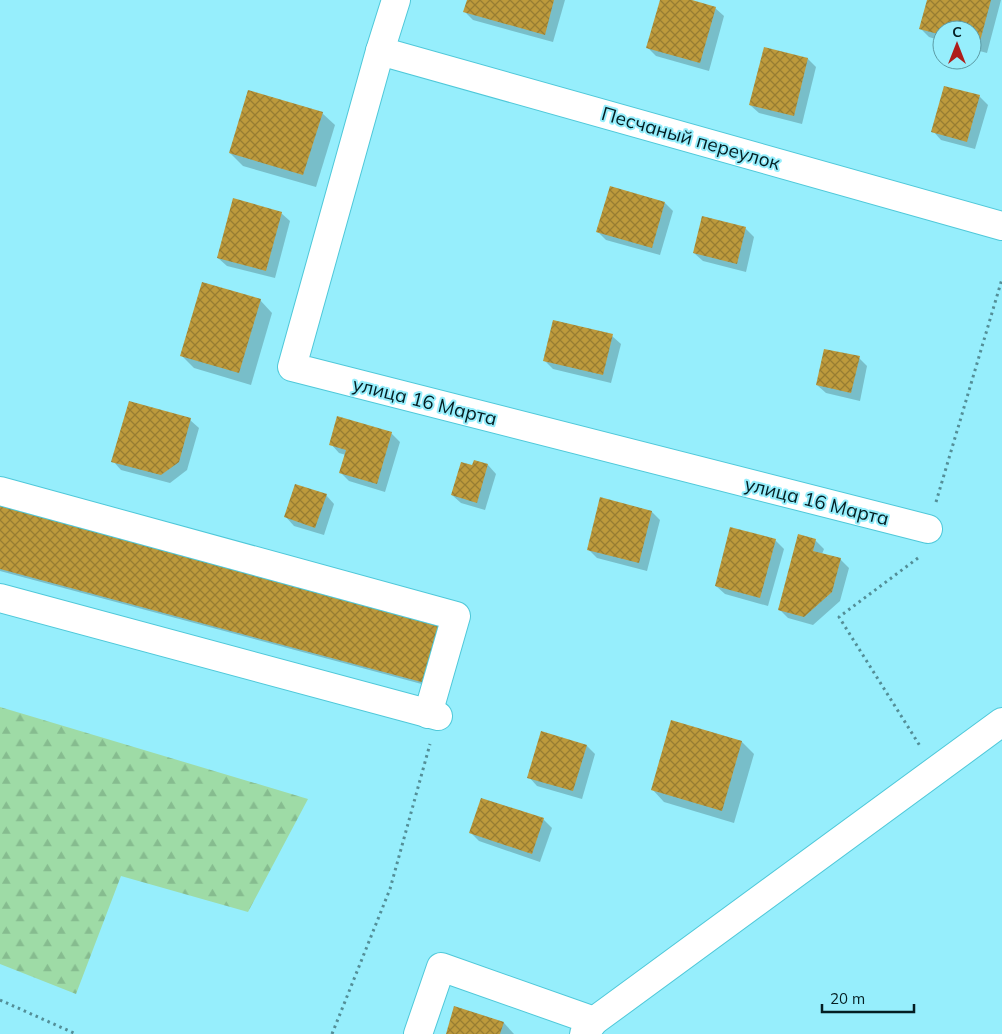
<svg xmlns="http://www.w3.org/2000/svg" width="1002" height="1034" font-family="Mulish,sans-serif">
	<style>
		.forest { fill: url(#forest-firs) }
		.shadow { fill: #0003 }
		.building { fill: url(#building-cross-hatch) }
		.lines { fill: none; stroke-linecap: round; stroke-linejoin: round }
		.minor-casing { stroke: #4fc8d9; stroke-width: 30 }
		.path { stroke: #538e97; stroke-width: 3; stroke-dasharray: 2.5 4; stroke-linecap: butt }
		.minor { stroke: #fff; stroke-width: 28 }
		.labels { text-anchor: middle; stroke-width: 4; stroke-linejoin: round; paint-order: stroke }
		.street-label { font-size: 19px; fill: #041e22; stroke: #96eefc }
	</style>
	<defs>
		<pattern id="forest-firs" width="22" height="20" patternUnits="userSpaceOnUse" patternTransform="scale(1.25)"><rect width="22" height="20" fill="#9edba6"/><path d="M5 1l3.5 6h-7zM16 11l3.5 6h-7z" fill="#86bc8f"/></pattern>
		<pattern id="building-cross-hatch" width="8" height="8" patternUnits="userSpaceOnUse" patternTransform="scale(1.25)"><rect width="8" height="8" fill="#bd9a3c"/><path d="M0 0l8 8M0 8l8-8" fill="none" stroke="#977d32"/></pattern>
	</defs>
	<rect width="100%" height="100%" fill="#96eefc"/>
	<path class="forest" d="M 0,707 L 308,799 L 248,912 L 121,876 L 76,994 L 0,964 Z"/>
	<g class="shadow">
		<path d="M 468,0 L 565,0 L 553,42 L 473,20 L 465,12 Z"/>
		<path d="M 661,0 L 687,0 L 715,8 L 724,16 L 709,71 L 656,56 L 648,48 Z"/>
		<path d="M 928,0 L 1001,0 L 987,53 L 972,49 L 972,30 L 942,30 L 942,41 L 929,37 L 921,29 Z"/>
		<path d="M 765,49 L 808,59 L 816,67 L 802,124 L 759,113 L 750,105 Z"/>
		<path d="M 979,96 L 988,105 L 975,149 L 941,140 L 933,131 Z"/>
		<path d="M 322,113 L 335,125 L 316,187 L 243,166 L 230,153 Z"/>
		<path d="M 665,203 L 673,211 L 660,255 L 606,240 L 597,231 Z"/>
		<path d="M 281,213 L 290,221 L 275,278 L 227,266 L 218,258 Z"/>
		<path d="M 745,228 L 754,237 L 746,272 L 703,261 L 694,253 Z"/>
		<path d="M 260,300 L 272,313 L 251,385 L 194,368 L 182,356 Z"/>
		<path d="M 612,336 L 621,344 L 611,383 L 553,369 L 544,360 Z"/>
		<path d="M 859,358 L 867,366 L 860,401 L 826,393 L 817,385 Z"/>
		<path d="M 190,420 L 199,428 L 187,470 L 170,483 L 121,470 L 113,461 Z"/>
		<path d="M 391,433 L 400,442 L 385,492 L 349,481 L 341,473 L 346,455 L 339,453 L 331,444 Z"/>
		<path d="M 488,465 L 496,474 L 485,510 L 461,503 L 452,495 L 473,467 Z"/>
		<path d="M 326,495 L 334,504 L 324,535 L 294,526 L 286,517 Z"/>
		<path d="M 0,498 L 442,618 L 429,686 L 0,571 Z"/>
		<path d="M 652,512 L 660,520 L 647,571 L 597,558 L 588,549 Z"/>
		<path d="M 775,540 L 784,549 L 768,606 L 725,594 L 716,586 Z"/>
		<path d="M 815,540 L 824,549 L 822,554 L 840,559 L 849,568 L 840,601 L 813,625 L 788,618 L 780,610 Z"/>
		<path d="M 742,742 L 754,754 L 734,823 L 664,802 L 652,789 Z"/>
		<path d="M 587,746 L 595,754 L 582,799 L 537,786 L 529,777 Z"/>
		<path d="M 543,819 L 552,828 L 540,862 L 479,841 L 471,833 Z"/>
		<path d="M 504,1023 L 514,1034 L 447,1034 Z"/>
	</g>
	<g class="building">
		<path d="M 467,0 L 554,0 L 545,35 L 463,12 Z"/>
		<path d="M 660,0 L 692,0 L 716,7 L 700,63 L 646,48 Z"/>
		<path d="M 927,0 L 991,0 L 979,45 L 972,43 L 972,30 L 942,30 L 942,35 L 919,29 Z"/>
		<path d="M 764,47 L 808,58 L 794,116 L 749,105 Z"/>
		<path d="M 944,86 L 980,95 L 967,142 L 931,132 Z"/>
		<path d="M 248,90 L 323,112 L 303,175 L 229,153 Z"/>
		<path d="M 610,186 L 665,202 L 652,248 L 596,232 Z"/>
		<path d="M 233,198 L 282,212 L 266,271 L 217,258 Z"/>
		<path d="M 702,216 L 746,227 L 737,264 L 693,253 Z"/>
		<path d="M 202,282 L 261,299 L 239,373 L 180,356 Z"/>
		<path d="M 553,320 L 613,334 L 603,375 L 543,361 Z"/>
		<path d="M 824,349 L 860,356 L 851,393 L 816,385 Z"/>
		<path d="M 129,401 L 191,418 L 179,462 L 161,475 L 111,462 Z"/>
		<path d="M 337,416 L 392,432 L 377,484 L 339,473 L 346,450 L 329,445 Z"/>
		<path d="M 474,460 L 488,464 L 477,503 L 451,495 L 461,462 L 472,465 Z"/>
		<path d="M 295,484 L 327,494 L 315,528 L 284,517 Z"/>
		<path d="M 0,497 L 443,617 L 425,683 L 0,569 Z"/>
		<path d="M 600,497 L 652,511 L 639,563 L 587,550 Z"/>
		<path d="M 730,527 L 776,539 L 760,598 L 715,586 Z"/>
		<path d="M 798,534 L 816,539 L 813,551 L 841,558 L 832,592 L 804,617 L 778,610 Z"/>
		<path d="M 671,720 L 742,741 L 722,811 L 651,790 Z"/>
		<path d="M 541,731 L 587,745 L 573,791 L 527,778 Z"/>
		<path d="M 481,798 L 544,818 L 532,854 L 469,833 Z"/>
		<path d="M 454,1006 L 504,1022 L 500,1034 L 446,1034 Z"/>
	</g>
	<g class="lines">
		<g class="minor-casing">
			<g id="minor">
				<path d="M 396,0 L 380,51 L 292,367 L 928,529"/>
				<path d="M 380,51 L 1002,226"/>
				<path d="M 0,491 L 456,616 L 428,714"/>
				<path d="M 0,598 L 438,716"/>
				<path d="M 418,1034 L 441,967 L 594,1021"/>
				<path d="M 584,1034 L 594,1021 L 1002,722"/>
			</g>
		</g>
		<g class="path">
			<path d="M 936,502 L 1002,279"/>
			<path d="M 918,558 L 839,617 L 920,746"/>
			<path d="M 0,1000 L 76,1034"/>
			<path d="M 332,1034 L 390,889 L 430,744"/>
		</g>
		<use href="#minor" class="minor"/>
	</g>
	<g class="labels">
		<g class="street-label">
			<text transform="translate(691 138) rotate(16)" y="7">Песчаный переулок</text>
			<text transform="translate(425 401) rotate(14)" y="7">улица 16 Марта</text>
			<text transform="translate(817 501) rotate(14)" y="7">улица 16 Марта</text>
		</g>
	</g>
	<g transform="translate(957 45)"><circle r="24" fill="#96eefc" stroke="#5c9ba5"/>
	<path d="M0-4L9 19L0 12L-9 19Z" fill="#ae1d1a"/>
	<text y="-8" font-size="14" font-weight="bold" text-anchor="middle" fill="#041e22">С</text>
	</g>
	<path d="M822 1004v8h92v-8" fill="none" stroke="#041e22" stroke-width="2.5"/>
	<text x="830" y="1004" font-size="15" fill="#041e22" stroke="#96eefc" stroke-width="4" paint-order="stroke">20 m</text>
</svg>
